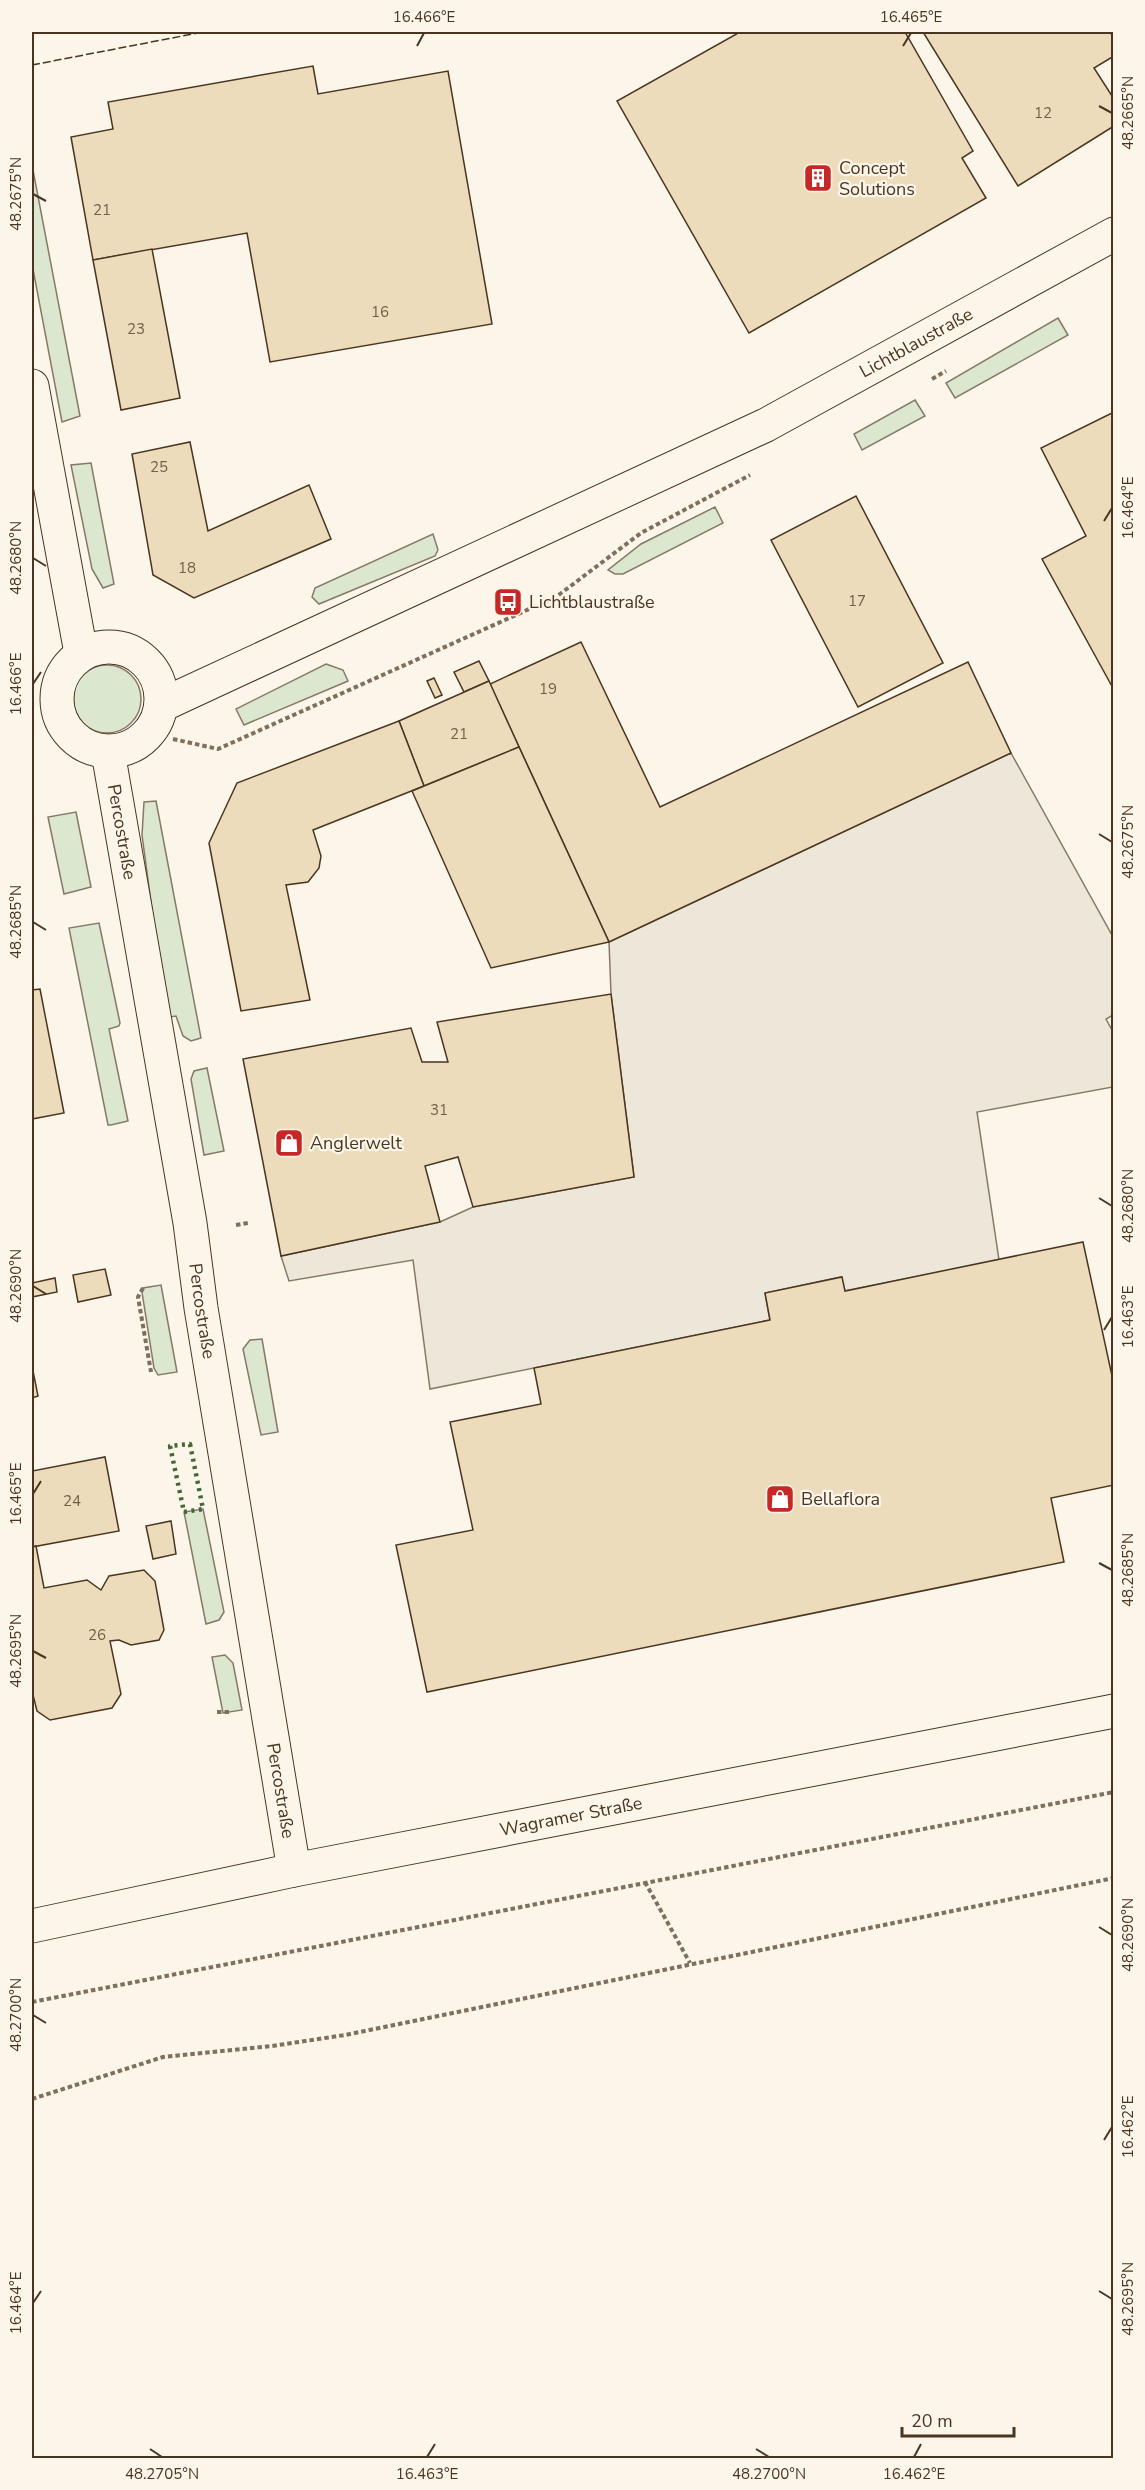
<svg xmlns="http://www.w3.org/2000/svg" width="1145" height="2490" font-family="'Nunito Sans',sans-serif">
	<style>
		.green { fill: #dce7d0; stroke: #887966; stroke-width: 1.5 }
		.parking { fill: #ede7d9; stroke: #887966; stroke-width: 1.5 }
		.building { fill: #ecdcbc; stroke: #4a3520; stroke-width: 1.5 }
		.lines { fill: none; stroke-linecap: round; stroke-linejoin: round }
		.minor-casing { stroke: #4a3520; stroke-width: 35 }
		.major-casing { stroke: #4a3520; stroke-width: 35 }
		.path { stroke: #7f6f5c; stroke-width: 4; stroke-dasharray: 4.5 3; stroke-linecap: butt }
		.minor { stroke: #fbf6e9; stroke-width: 33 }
		.major { stroke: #fbf6e9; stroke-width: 33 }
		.hedge { stroke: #436837; stroke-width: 4.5; stroke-dasharray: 3 4.5; stroke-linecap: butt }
		.fence { stroke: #4a3520; stroke-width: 1.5; stroke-dasharray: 8 3; stroke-linecap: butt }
		.ticks { fill: none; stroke: #4a3520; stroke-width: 2 }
		.labels { text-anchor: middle; stroke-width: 4.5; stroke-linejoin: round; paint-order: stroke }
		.number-label { font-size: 15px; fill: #725f47 }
		.poi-label { font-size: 18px; fill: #4a3520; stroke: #fbf6e9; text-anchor: start }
		.street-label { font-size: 18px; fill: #4a3520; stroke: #fbf6e9 }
		.neatline { fill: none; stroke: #4a3520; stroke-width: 2 }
		.ticks-label { font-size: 15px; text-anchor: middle; fill: #4a3520 }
	</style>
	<rect width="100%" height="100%" fill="#fbf6e9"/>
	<g class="green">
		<path d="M 32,165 L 80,416 L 62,422 L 32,264 Z"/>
		<path d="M 1058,318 L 1068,335 L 955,398 L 946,383 Z"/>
		<path d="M 915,400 L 925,416 L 862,450 L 854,434 Z"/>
		<path d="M 91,463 L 114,584 L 103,588 L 92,569 L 71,465 Z"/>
		<path d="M 715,507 L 723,523 L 623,574 L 615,574 L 608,570 L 641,544 Z"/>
		<path d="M 433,534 L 438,550 L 435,556 L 319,604 L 312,597 L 315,588 Z"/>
		<path d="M 326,664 L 343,670 L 348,681 L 244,725 L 236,709 Z"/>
		<circle cx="107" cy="699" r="34"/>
		<path d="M 156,801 L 201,1038 L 191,1041 L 183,1036 L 176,1016 L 170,1017 L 166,1014 L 142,835 L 144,802 Z"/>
		<path d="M 76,812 L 91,887 L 64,894 L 48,817 Z"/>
		<path d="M 99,923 L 120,1023 L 119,1026 L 109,1029 L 128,1121 L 111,1125 L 108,1125 L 69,928 Z"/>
		<path d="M 207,1068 L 224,1151 L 204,1155 L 191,1079 L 194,1071 Z"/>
		<path d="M 161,1285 L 177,1372 L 158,1375 L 154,1368 L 142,1292 L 143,1288 Z"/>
		<path d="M 262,1339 L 278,1432 L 261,1435 L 243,1349 L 250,1340 Z"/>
		<path d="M 203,1509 L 224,1612 L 219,1620 L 206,1624 L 184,1512 Z"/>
		<path d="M 225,1655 L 233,1663 L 242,1710 L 223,1713 L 212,1657 Z"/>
	</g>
	<path class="parking" d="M 1011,753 L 1113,937 L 1113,1015 L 1106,1019 L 1113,1032 L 1113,1087 L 977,1112 L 999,1260 L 845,1291 L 841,1277 L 765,1293 L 770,1320 L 430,1389 L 413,1260 L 289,1281 L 281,1256 L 440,1222 L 473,1207 L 634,1177 L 611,994 L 609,942 Z"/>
	<g class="building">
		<path d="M 740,32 L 905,32 L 973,151 L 962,158 L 986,198 L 749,333 L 617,101 Z"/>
		<path d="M 923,32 L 1110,32 L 1114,38 L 1114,56 L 1094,68 L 1114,99 L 1114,126 L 1018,186 Z"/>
		<path d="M 313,66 L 318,94 L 448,71 L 492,324 L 270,362 L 247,233 L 93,260 L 71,137 L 113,129 L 108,102 Z"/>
		<path d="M 152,249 L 180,398 L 121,410 L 93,260 Z"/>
		<path d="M 1114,412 L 1114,690 L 1042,559 L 1086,536 L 1041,448 Z"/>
		<path d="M 190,442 L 208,531 L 309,485 L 331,539 L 194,598 L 153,575 L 132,454 Z"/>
		<path d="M 856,496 L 943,663 L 858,707 L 771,540 Z"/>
		<path d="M 581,642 L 660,807 L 968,662 L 1011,753 L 609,942 L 490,684 Z"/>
		<path d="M 479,661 L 489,681 L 464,692 L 454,672 Z"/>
		<path d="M 434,678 L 442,695 L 435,698 L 427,681 Z"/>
		<path d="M 489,681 L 519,747 L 424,786 L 399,721 Z"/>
		<path d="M 399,721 L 424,786 L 313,830 L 321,856 L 319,868 L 308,882 L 286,885 L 310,1000 L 241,1011 L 209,843 L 237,783 Z"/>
		<path d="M 519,747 L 609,942 L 491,968 L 412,791 Z"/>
		<path d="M 40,989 L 64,1113 L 32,1119 L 32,990 Z"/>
		<path d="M 611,994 L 634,1177 L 473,1207 L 458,1157 L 425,1166 L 440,1222 L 281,1256 L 243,1059 L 411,1028 L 422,1062 L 448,1062 L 437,1022 Z"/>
		<path d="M 1083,1242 L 1114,1385 L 1114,1485 L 1051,1498 L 1064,1562 L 427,1692 L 396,1545 L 473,1530 L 450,1422 L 541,1404 L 534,1368 L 770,1320 L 765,1293 L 842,1277 L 845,1291 Z"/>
		<path d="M 105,1269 L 111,1295 L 78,1302 L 73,1275 Z"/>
		<path d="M 55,1278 L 57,1292 L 32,1297 L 32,1283 Z"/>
		<path d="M 32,1366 L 38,1396 L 32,1398 Z"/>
		<path d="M 105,1457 L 119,1531 L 32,1547 L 32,1471 Z"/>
		<path d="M 171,1521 L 176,1554 L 153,1559 L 146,1526 Z"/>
		<path d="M 36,1546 L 44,1588 L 87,1580 L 101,1590 L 109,1576 L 144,1570 L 155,1581 L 164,1630 L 159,1640 L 131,1645 L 119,1640 L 110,1641 L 121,1694 L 112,1708 L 50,1720 L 37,1711 L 32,1691 L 32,1547 Z"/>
	</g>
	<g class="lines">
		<g class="minor-casing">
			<g id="minor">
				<path d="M 32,386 L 81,653"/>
				<circle cx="109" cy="699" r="52"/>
				<path id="s1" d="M 162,705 L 766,425 L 1114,234"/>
				<path id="s2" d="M 108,752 L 190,1223 L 201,1308 L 294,1870"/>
			</g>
		</g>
		<g class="major-casing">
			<g id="major">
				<path id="s3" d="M 32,1926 L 294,1870 L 1114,1711"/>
			</g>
		</g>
		<g class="path">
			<path d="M 932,379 L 946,371"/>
			<path d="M 173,739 L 218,749 L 556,597 L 641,533 L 750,475"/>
			<path d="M 236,1225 L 248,1223"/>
			<path d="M 143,1288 L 138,1297 L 151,1372"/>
			<path d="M 217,1712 L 231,1712"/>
			<path d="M 645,1882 L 690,1963"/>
			<path d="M 32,2002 L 1114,1792"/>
			<path d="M 32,2099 L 163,2057 L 272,2046 L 345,2035 L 1114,1878"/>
		</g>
		<use href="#minor" class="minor"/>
		<use href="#major" class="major"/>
		<path class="hedge" d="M 190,1444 L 203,1509 L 184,1512 L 170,1446 Z"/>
		<path class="fence" d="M 32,65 L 203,32"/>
	</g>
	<path class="ticks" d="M 417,46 L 424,33M 903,46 L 911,33M 1099,106 L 1112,113M 33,194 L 46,201M 1104,521 L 1112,508M 33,558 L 46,566M 33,684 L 41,672M 1099,834 L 1112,842M 33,922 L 46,930M 1099,1198 L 1112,1206M 33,1286 L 46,1294M 1104,1330 L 1112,1317M 33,1494 L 41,1481M 1099,1563 L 1112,1570M 33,1651 L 46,1658M 1099,1927 L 1112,1935M 33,2015 L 46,2023M 1104,2140 L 1112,2127M 1099,2291 L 1112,2299M 33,2303 L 41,2291M 150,2449 L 162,2457M 756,2449 L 769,2457M 427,2457 L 435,2444M 914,2457 L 921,2444"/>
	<defs>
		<g id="building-square" transform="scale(1.5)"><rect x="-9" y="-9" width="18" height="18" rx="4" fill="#c62828" stroke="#fbf6e9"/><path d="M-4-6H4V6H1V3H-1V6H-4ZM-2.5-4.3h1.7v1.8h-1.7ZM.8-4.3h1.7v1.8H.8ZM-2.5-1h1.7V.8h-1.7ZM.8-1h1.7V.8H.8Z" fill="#fff"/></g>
		<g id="bus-square" transform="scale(1.5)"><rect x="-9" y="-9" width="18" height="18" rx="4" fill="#c62828" stroke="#fbf6e9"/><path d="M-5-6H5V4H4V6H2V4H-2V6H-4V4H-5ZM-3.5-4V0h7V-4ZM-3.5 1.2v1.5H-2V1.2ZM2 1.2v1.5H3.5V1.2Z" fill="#fff"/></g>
		<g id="shop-square" transform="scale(1.5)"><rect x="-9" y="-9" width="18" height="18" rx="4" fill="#c62828" stroke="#fbf6e9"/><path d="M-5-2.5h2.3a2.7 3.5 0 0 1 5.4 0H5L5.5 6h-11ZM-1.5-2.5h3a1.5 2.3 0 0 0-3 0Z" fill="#fff"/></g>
	</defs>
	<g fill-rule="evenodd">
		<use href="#building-square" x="818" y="178"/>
		<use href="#bus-square" x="508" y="602"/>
		<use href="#shop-square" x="289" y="1143"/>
		<use href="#shop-square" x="780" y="1499"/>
	</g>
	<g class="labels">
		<g class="number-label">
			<text x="1043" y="118">12</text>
			<text x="102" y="215">21</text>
			<text x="380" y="317">16</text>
			<text x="136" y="334">23</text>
			<text x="159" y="472">25</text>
			<text x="187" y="573">18</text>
			<text x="857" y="606">17</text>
			<text x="548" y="694">19</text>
			<text x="459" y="739">21</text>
			<text x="439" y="1115">31</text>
			<text x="72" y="1506">24</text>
			<text x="97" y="1640">26</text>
		</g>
		<g class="poi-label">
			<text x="839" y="174">Concept<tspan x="839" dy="21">Solutions</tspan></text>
			<text x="529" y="608">Lichtblaustraße</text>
			<text x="310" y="1149">Anglerwelt</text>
			<text x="801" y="1505">Bellaflora</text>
		</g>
		<g class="street-label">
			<text dy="6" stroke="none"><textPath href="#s1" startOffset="837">Lichtblaustraße</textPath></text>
			<text dy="6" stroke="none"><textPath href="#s2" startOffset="81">Percostraße</textPath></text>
			<text dy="6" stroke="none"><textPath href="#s2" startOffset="567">Percostraße</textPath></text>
			<text dy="6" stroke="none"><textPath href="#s2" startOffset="1053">Percostraße</textPath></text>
			<text dy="6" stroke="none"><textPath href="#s3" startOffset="550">Wagramer Straße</textPath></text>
		</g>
	</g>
	<rect width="1145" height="2490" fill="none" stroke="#fbf6e9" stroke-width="66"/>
	<path d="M902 2427v9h112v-9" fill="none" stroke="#4a3520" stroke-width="3"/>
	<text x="911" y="2427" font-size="18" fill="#4a3520" stroke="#fbf6e9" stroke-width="4.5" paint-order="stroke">20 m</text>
	<rect x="33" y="33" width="1079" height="2424" class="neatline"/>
	<g class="ticks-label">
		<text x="424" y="22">16.466°E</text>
		<text x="911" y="22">16.465°E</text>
		<text transform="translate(1128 113) rotate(-90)" y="5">48.2665°N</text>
		<text transform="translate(16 194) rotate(-90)" y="5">48.2675°N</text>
		<text transform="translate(1128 508) rotate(-90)" y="5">16.464°E</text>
		<text transform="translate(16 558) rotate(-90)" y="5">48.2680°N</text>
		<text transform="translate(16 684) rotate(-90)" y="5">16.466°E</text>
		<text transform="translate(1128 842) rotate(-90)" y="5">48.2675°N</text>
		<text transform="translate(16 922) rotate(-90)" y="5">48.2685°N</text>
		<text transform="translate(1128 1206) rotate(-90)" y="5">48.2680°N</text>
		<text transform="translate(16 1286) rotate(-90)" y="5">48.2690°N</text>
		<text transform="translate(1128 1317) rotate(-90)" y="5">16.463°E</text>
		<text transform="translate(16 1494) rotate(-90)" y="5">16.465°E</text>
		<text transform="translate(1128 1570) rotate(-90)" y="5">48.2685°N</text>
		<text transform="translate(16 1651) rotate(-90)" y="5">48.2695°N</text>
		<text transform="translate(1128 1935) rotate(-90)" y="5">48.2690°N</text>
		<text transform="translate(16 2015) rotate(-90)" y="5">48.2700°N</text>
		<text transform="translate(1128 2127) rotate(-90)" y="5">16.462°E</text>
		<text transform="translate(1128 2299) rotate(-90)" y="5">48.2695°N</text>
		<text transform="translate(16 2303) rotate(-90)" y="5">16.464°E</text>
		<text x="162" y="2479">48.2705°N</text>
		<text x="427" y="2479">16.463°E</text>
		<text x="769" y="2479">48.2700°N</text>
		<text x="914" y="2479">16.462°E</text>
	</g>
</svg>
